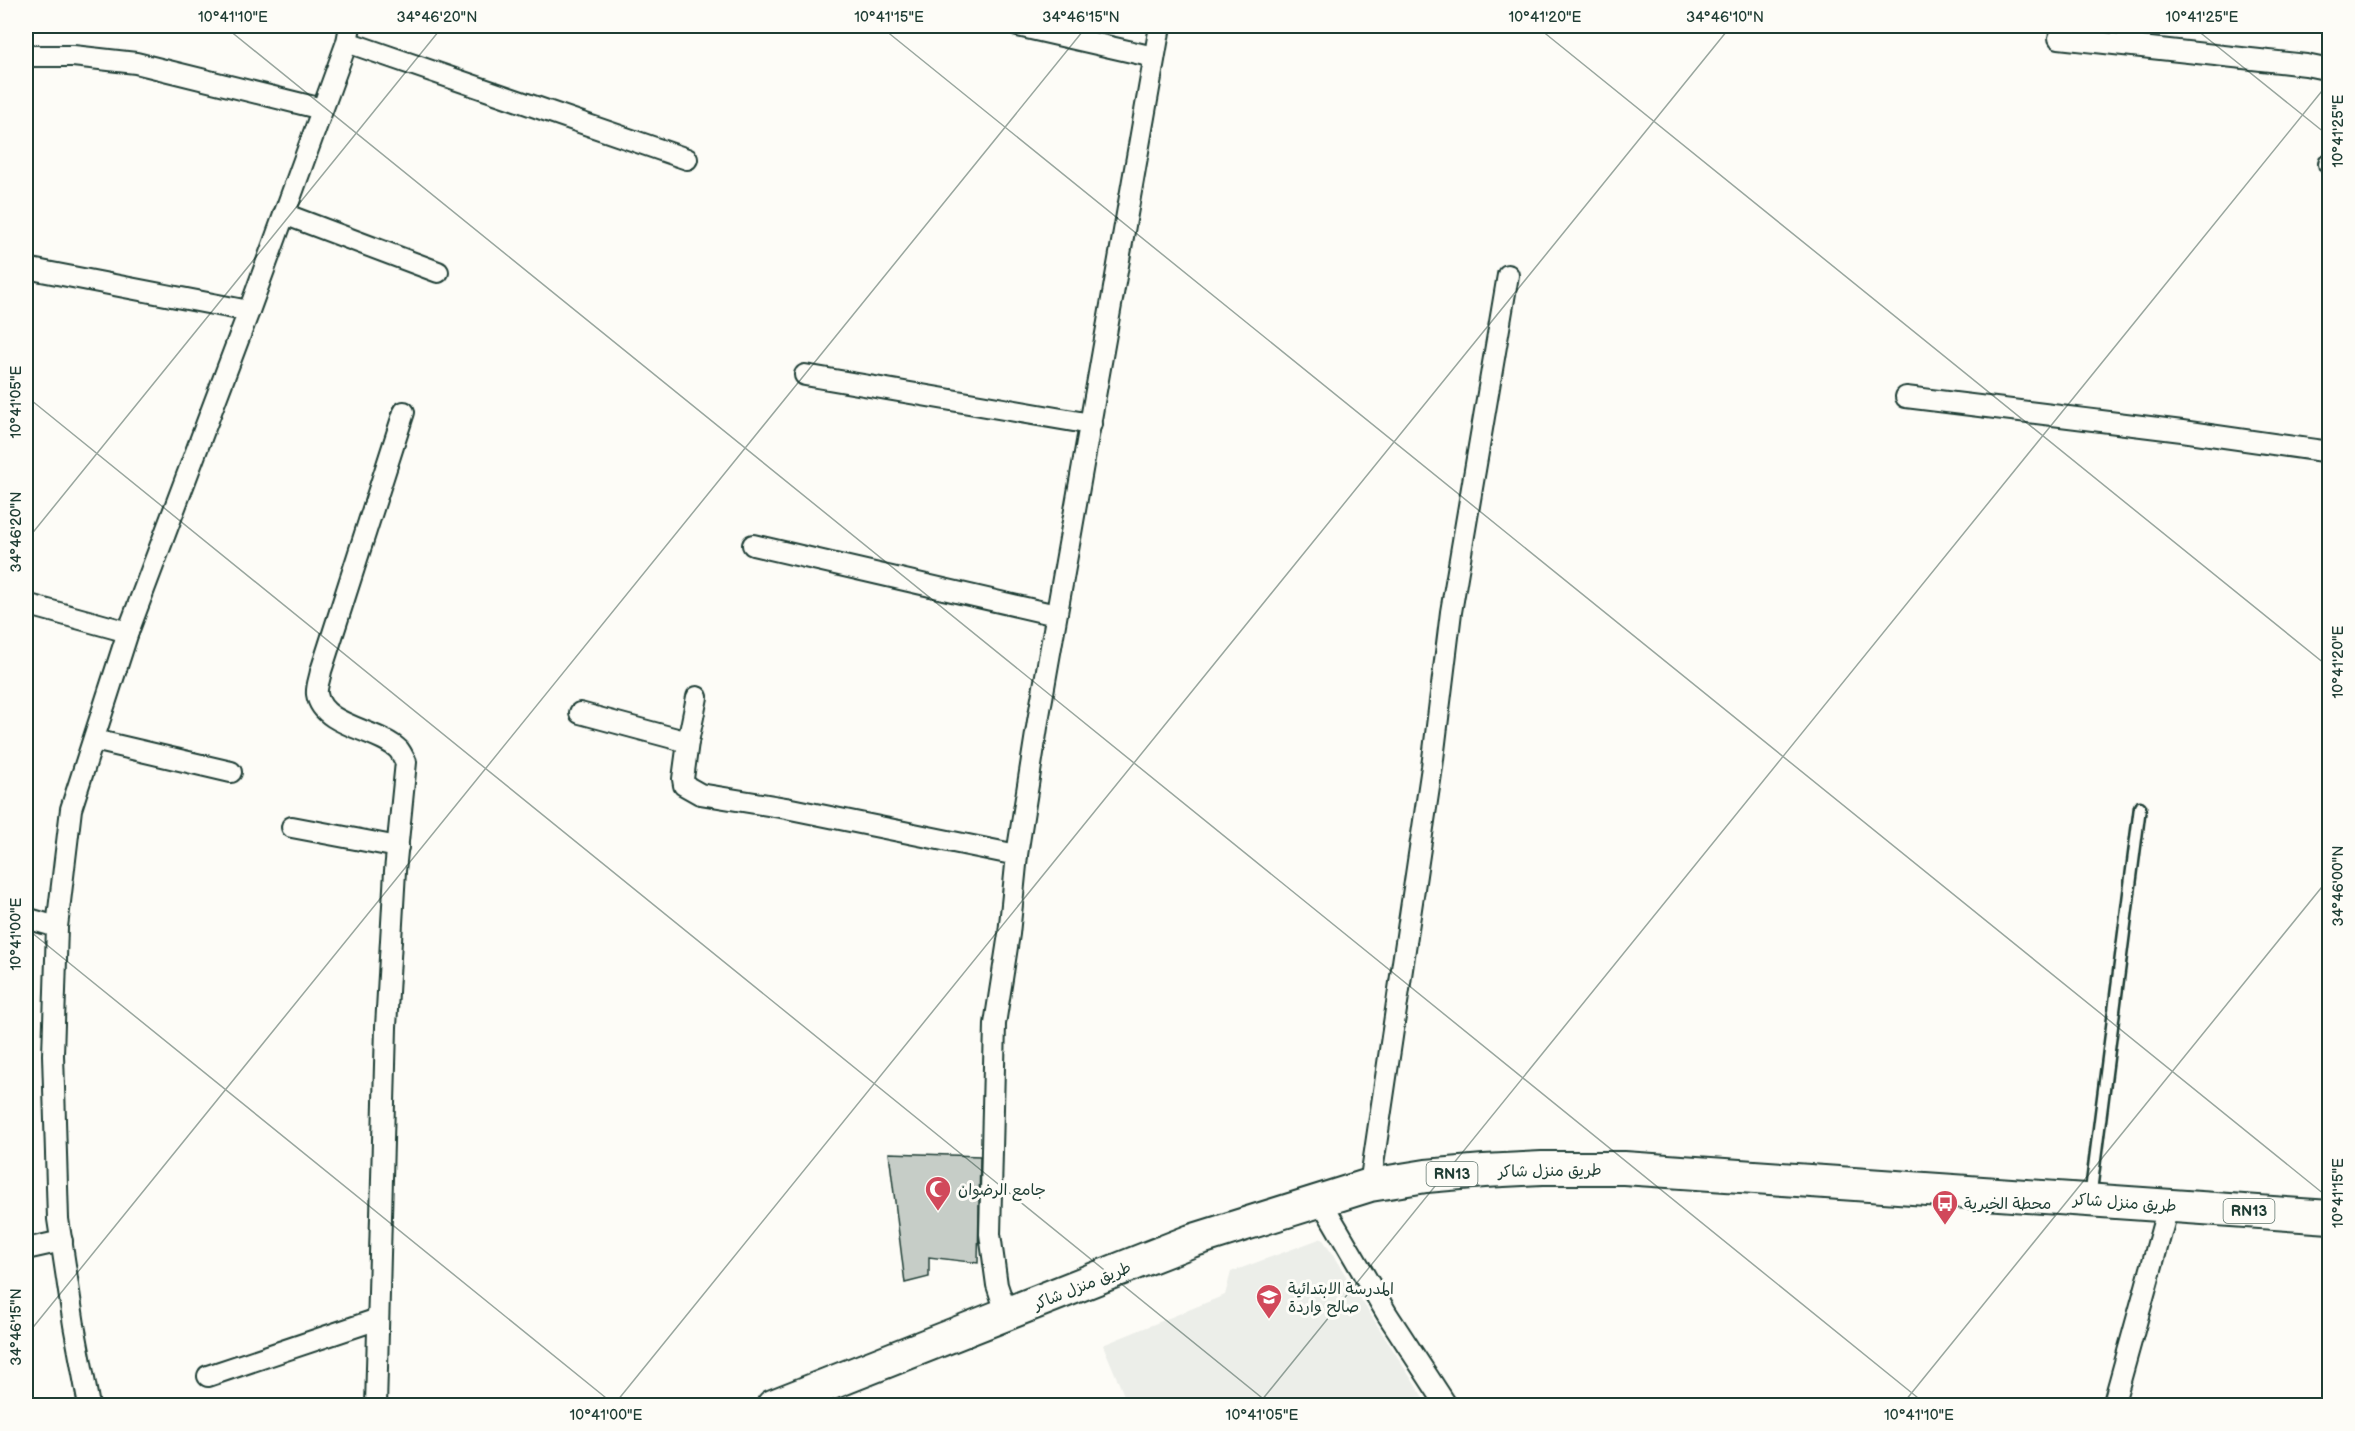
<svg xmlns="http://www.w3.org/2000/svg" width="2355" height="1431" font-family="'Balsamiq Sans','Playpen Sans Arabic',sans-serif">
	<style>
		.built { fill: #eceee9 }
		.building { fill: #c6cdc7; stroke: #1f3d34; stroke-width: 1.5 }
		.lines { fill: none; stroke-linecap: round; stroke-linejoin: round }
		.service-casing { stroke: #1f3d34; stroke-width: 15 }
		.minor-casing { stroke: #1f3d34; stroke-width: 24 }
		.primary-casing { stroke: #1f3d34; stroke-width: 36 }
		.service { stroke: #fdfcf7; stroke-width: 10 }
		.minor { stroke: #fdfcf7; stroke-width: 20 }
		.primary { stroke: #fdfcf7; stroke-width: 32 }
		.ticks { fill: none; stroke: #1f3d34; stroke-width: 1.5; stroke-opacity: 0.45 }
		.labels { text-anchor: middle; stroke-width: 6; stroke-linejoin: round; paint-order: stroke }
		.shield { fill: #fdfcf7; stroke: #62766e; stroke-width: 1.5 }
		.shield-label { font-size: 15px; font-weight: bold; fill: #1f3d34 }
		.street-label { font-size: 16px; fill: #1f3d34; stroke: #fdfcf7 }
		.poi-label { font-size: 16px; fill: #1f3d34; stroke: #fdfcf7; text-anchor: start }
		.neatline { fill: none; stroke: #1f3d34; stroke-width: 2 }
		.ticks-label { font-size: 15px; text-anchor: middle; fill: #1f3d34 }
	</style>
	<rect width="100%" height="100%" fill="#fdfcf7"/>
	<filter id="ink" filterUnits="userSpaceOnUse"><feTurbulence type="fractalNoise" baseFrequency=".0167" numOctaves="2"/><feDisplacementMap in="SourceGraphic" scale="12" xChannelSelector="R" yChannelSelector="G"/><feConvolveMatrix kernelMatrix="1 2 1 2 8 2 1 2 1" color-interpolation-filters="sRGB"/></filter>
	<g filter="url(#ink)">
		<path class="built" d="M 1322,1238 L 1428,1405 L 1128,1405 L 1103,1345 L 1225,1295 L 1231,1272 Z"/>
		<path class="building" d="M 889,1153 L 980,1156 L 978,1263 L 929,1257 L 929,1277 L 905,1283 Z"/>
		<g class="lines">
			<g class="service-casing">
				<path id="service" d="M 2090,1199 L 2140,807"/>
			</g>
			<g class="minor-casing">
				<g id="minor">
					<path d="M 1018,26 L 1154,57"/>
					<path d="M 2059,38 L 2306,65 L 2330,70"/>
					<path d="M 347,42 L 687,159"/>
					<path d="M 26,56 L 73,56 L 136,63 L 322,109"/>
					<path d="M 2329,164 L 2330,164"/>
					<path d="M 284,214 L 438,272"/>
					<path d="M 26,268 L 249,311"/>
					<path d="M 805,375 L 1091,424"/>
					<path d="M 1906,397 L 2182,431 L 2330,452"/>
					<path d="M 753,545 L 1056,615"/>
					<path d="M 26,604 L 128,632"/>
					<path d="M 580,713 L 688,742 L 683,779 L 684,785 L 700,794 L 786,808 L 1017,855"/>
					<path d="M 94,740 L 231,772"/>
					<path d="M 688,742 L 697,697"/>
					<path d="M 292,827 L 398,847"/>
					<path d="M 26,918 L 57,927"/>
					<path d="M 1370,1185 L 1432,767 L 1451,612 L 1508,275"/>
					<path d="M 1321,1201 L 1387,1314 L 1447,1406"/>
					<path d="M 26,1249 L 62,1241"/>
					<path d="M 1007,1315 L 997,1285 L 990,1234 L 995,1024 L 1009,934 L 1017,855 L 1038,721 L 1160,26"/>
					<path d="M 208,1376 L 378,1319"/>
					<path d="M 89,1406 L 74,1325 L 58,1219 L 53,1055 L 57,927 L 71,809 L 128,632 L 249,311 L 347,42 L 350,26"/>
					<path d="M 376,1406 L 386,1027 L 395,871 L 406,762 C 404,759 402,754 399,750 C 379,729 322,727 317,694 C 316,687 320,678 321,671 L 404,412"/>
					<path d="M 2113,1406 L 2169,1204"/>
				</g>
			</g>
			<g class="primary-casing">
				<path id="primary" d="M 773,1406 L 1191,1241 L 1370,1185 L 1426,1176 L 1484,1171 L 1542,1168 L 1624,1168 L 2330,1217"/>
			</g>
			<use href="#service" class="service"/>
			<use href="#minor" class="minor"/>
			<use href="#primary" class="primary"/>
		</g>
	</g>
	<path class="ticks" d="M 224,26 L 1928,1406M 880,26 L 2330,1199M 1536,26 L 2330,668M 2192,26 L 2330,137M 26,396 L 1272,1406M 26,541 L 443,26M 26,928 L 616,1406M 26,1336 L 1087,26M 613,1406 L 1731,26M 1257,1406 L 2330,81M 1901,1406 L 2330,877"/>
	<defs>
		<g id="mosque-pin" transform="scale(1.35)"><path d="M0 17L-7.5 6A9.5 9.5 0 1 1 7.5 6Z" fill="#d1495b" stroke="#fdfcf7"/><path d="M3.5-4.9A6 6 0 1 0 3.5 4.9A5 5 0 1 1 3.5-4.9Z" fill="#fff"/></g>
		<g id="bus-pin" transform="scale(1.35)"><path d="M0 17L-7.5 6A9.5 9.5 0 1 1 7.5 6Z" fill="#d1495b" stroke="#fdfcf7"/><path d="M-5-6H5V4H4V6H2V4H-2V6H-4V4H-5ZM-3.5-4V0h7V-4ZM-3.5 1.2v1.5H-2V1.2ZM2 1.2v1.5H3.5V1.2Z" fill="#fff"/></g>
		<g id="school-pin" transform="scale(1.35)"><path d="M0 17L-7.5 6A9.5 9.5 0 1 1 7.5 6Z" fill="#d1495b" stroke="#fdfcf7"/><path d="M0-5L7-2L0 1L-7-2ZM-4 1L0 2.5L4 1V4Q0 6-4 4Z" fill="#fff"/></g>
	</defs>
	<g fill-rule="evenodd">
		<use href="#mosque-pin" x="938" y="1189"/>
		<use href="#bus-pin" x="1945" y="1203"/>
		<use href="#school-pin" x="1269" y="1297"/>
	</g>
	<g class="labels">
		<g class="shield">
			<rect x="1426.5" y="1162" width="51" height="24" rx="4.5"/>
			<rect x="2223.5" y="1199" width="51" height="24" rx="4.5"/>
		</g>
		<g class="shield-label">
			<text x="1452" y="1179">RN13</text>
			<text x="2249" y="1216">RN13</text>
		</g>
		<g class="street-label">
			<text transform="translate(1550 1170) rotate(-1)" y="6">طريق منزل شاكر</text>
			<text transform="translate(2125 1202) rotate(4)" y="6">طريق منزل شاكر</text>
			<text transform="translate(1082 1285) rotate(-22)" y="6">طريق منزل شاكر</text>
		</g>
		<g class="poi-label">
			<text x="958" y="1195">جامع الرضوان</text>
			<text x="1964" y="1209">محطة الخيرية</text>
			<text x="1288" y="1294">المدرسة الابتدائية<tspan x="1288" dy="18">صالح واردة</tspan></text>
		</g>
	</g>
	<rect width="2355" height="1431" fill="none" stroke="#fdfcf7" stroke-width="66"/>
	<rect x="33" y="33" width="2289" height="1365" class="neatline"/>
	<g class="ticks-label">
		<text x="233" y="22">10°41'10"E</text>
		<text x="437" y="22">34°46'20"N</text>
		<text x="889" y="22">10°41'15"E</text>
		<text x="1081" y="22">34°46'15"N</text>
		<text x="1545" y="22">10°41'20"E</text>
		<text x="1725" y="22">34°46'10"N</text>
		<text x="2202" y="22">10°41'25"E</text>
		<text transform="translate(2338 131) rotate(-90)" y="5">10°41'25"E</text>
		<text transform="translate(16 402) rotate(-90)" y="5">10°41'05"E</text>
		<text transform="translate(16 532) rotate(-90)" y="5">34°46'20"N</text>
		<text transform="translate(2338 662) rotate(-90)" y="5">10°41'20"E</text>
		<text transform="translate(2338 886) rotate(-90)" y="5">34°46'00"N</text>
		<text transform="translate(16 934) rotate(-90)" y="5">10°41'00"E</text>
		<text transform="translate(2338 1193) rotate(-90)" y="5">10°41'15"E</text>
		<text transform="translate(16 1327) rotate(-90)" y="5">34°46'15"N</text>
		<text x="606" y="1420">10°41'00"E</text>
		<text x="1262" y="1420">10°41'05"E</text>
		<text x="1919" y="1420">10°41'10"E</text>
	</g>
</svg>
